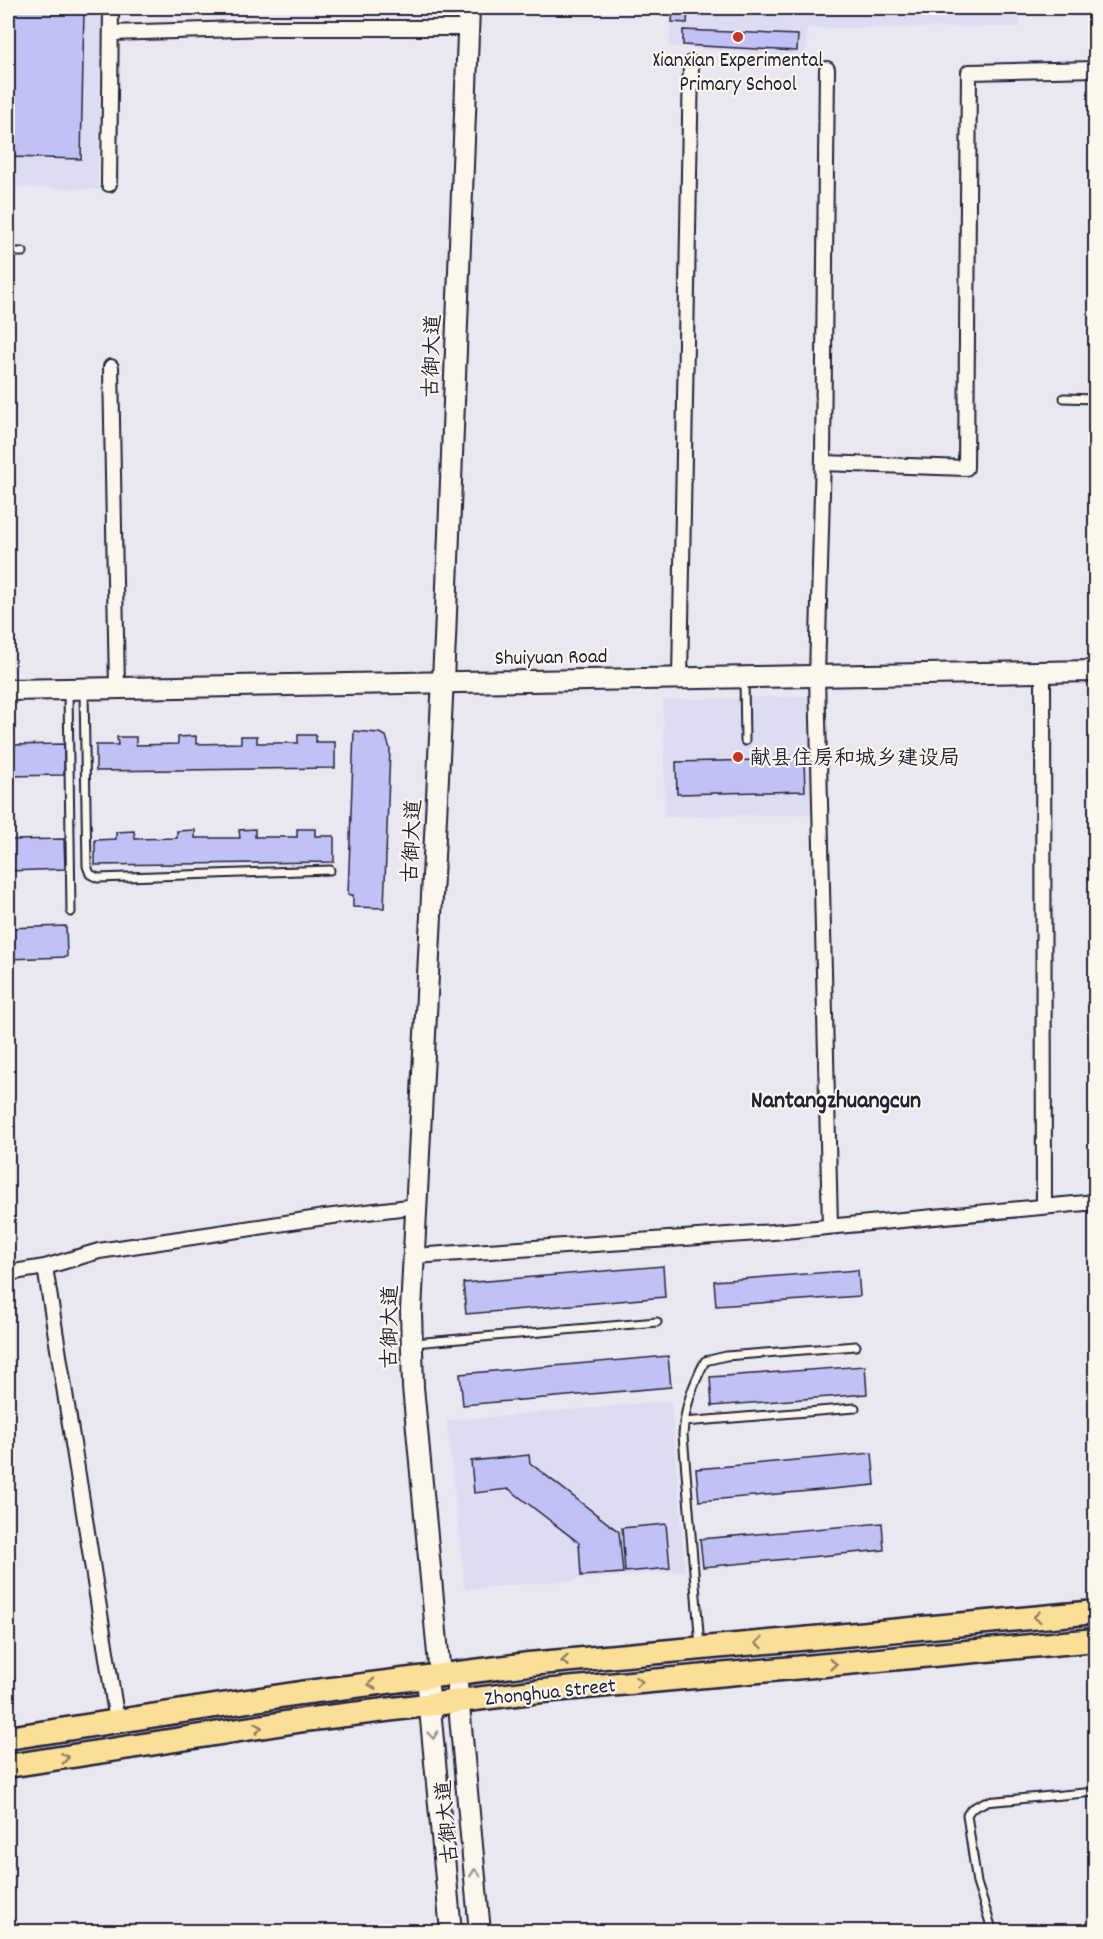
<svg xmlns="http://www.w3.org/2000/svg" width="1103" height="1939" font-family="Dekko,'LXGW WenKai TC',sans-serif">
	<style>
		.built { fill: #dddcf1 }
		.building { fill: #c0c2f5; stroke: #22223b; stroke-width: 1.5 }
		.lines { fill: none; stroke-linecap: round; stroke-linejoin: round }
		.lane-casing { stroke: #22223b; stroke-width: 11 }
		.street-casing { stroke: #22223b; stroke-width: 18 }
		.secondary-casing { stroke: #22223b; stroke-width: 24 }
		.primary-casing { stroke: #22223b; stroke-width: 27 }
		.lane { stroke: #fbf7ec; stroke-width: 7 }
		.street { stroke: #fbf7ec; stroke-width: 14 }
		.secondary { stroke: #fbf7ec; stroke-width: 20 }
		.primary { stroke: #fbdf96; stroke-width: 22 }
		.oneway { stroke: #8e8068 }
		.oneway2 { stroke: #99979c }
		.poi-dot { fill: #c8321e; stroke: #fbf7ec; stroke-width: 2 }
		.labels { text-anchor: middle; stroke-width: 4.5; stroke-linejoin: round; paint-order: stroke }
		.poi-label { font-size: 21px; fill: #22223b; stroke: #fbf7ec }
		.street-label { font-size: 21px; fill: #22223b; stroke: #fbf7ec }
		.quarter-label { font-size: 24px; font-weight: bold; fill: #22223b; stroke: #fbf7ec }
	</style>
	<rect width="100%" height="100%" fill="#e9e7ef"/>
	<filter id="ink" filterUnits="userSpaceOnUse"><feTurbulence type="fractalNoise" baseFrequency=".0167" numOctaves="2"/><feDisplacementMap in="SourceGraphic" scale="12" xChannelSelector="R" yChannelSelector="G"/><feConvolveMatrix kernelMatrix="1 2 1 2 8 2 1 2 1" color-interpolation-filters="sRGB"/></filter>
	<g filter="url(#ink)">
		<g class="built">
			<path d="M 8,8 L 102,8 L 98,189 L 8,187 Z"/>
			<path d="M 672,8 L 1020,8 L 1020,27 L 807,28 L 806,58 L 669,46 Z"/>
			<path d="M 810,696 L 813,814 L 665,817 L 663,700 Z"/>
			<path d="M 671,1401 L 685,1571 L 465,1589 L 447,1421 Z"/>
		</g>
		<g class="building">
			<path d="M 673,8 L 688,8 L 687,23 L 672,22 Z"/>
			<path d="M 807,8 L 1012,8 L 1012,9 Z"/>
			<path d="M 8,9 L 84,10 L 81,159 L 8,157 Z"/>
			<path d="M 683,30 L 798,35 L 797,51 L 683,45 Z"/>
			<path d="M 354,731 L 379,733 L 386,736 L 390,749 L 384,908 L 353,907 L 353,895 L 348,895 Z"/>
			<path d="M 298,735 L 316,735 L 316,742 L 335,742 L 335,768 L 96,771 L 96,745 L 118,745 L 117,737 L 136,737 L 136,745 L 178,744 L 178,737 L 196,736 L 196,744 L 241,743 L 241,736 L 257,736 L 257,743 L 298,743 Z"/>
			<path d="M 64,744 L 64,775 L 8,776 L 8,745 Z"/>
			<path d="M 804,759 L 805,791 L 677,794 L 676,762 Z"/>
			<path d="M 255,829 L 255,837 L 297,837 L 297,829 L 315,829 L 315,836 L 334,836 L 334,862 L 95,865 L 95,840 L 116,839 L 116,832 L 134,831 L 135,839 L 177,838 L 177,831 L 195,830 L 195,838 L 240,838 L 239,830 Z"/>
			<path d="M 64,839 L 65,869 L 8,871 L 8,840 Z"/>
			<path d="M 66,926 L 67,957 L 8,959 L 8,928 Z"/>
			<path d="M 663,1266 L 665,1297 L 466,1314 L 463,1283 Z"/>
			<path d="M 858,1270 L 860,1296 L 716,1306 L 714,1281 Z"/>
			<path d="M 668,1356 L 671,1387 L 463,1405 L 460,1374 Z"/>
			<path d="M 865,1366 L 867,1394 L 712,1406 L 710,1377 Z"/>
			<path d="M 872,1453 L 875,1485 L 699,1501 L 696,1469 Z"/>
			<path d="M 529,1455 L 530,1463 L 619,1532 L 623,1573 L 581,1576 L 579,1543 L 509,1489 L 474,1493 L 471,1461 Z"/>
			<path d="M 882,1523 L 884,1550 L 703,1567 L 700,1539 Z"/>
			<path d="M 666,1524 L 670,1568 L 625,1572 L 622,1528 Z"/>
		</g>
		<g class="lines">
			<g class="lane-casing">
				<g id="lane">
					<path d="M 8,252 L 23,252"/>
					<path d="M 1064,398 L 1096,399"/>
					<path d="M 744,680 L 745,741"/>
					<path d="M 68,691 L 71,912"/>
					<path d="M 84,691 L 87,866 L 90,874 L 98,878 L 330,870"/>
					<path d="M 414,1343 L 657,1322"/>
					<path d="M 684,1422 L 855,1408"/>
					<path d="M 700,1646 L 683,1435 C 685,1406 692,1387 705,1361 L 726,1356 L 856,1346"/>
					<path d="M 993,1932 L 977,1883 L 967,1815 L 971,1809 L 985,1802 L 1096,1792"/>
				</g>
			</g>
			<g class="street-casing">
				<g id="street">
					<path d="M 111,33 L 270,28 L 468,28"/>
					<path d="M 827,69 L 823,456 L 817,676 L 830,1226"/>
					<path d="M 109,184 L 111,8"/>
					<path d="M 111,367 L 117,688"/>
					<path d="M 823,463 L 966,468 L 969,72 L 1096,69"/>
					<path d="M 1043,672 L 1044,1206"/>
					<path d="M 680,678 L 691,63"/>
					<path d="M 414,1256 L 773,1232 L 1096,1202"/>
					<path d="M 45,1267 L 117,1721"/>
					<path d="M 8,1273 L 45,1267 L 99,1251 L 325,1217 L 417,1206"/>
				</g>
			</g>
			<g class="secondary-casing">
				<g id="secondary">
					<path d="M 8,690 L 1096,671"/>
					<path d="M 456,1673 L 480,1932"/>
					<path d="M 440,1675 L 413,1387 L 411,1311 L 445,639 L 469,8"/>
					<path d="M 427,1677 L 451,1932"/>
				</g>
			</g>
			<g class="primary-casing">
				<g id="primary">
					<path d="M 8,1738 L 300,1693 L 529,1664 L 1096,1612"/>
					<path d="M 8,1766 L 304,1720 L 532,1692 L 1096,1640"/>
				</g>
			</g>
			<use href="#lane" class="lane"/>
			<use href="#street" class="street"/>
			<use href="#secondary" class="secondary"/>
			<use href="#primary" class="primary"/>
		</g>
		<defs><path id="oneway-chevron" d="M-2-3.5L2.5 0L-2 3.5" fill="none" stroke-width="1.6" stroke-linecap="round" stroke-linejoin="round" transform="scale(1.5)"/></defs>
		<g class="oneway">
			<use href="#oneway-chevron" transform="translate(1037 1617) rotate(175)"/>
			<use href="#oneway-chevron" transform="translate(759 1643) rotate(175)"/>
			<use href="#oneway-chevron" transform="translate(565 1661) rotate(175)"/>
			<use href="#oneway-chevron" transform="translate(833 1664) rotate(-5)"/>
			<use href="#oneway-chevron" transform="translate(639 1682) rotate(-5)"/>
			<use href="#oneway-chevron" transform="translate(372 1684) rotate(173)"/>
			<use href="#oneway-chevron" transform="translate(258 1728) rotate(-9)"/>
			<use href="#oneway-chevron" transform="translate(65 1758) rotate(-9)"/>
		</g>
		<g class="oneway2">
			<use href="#oneway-chevron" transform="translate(433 1735) rotate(84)"/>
			<use href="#oneway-chevron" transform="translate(475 1873) rotate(-95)"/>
		</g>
	</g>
	<g class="poi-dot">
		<circle cx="738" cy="37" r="6"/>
		<circle cx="738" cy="757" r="6"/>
	</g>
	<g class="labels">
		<g class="poi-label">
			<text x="738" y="66">Xianxian Experimental<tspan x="738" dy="24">Primary School</tspan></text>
			<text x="750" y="764" text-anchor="start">献县住房和城乡建设局</text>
		</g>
		<g class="street-label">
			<text transform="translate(431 356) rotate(-88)" y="7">古御大道</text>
			<text transform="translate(551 656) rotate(-1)" y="7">Shuiyuan Road</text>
			<text transform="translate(411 841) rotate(-87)" y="7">古御大道</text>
			<text transform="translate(389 1327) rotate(-89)" y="7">古御大道</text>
			<text transform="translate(550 1691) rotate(-6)" y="7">Zhonghua Street</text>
			<text transform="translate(446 1822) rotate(-95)" y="7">古御大道</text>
		</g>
		<g class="quarter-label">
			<text x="836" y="1107">Nantangzhuangcun</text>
		</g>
	</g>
	<rect width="1103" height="1939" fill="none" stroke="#fbf7ec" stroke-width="30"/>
	<rect x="15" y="15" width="1073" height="1909" fill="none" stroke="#22223b" stroke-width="2" filter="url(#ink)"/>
</svg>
